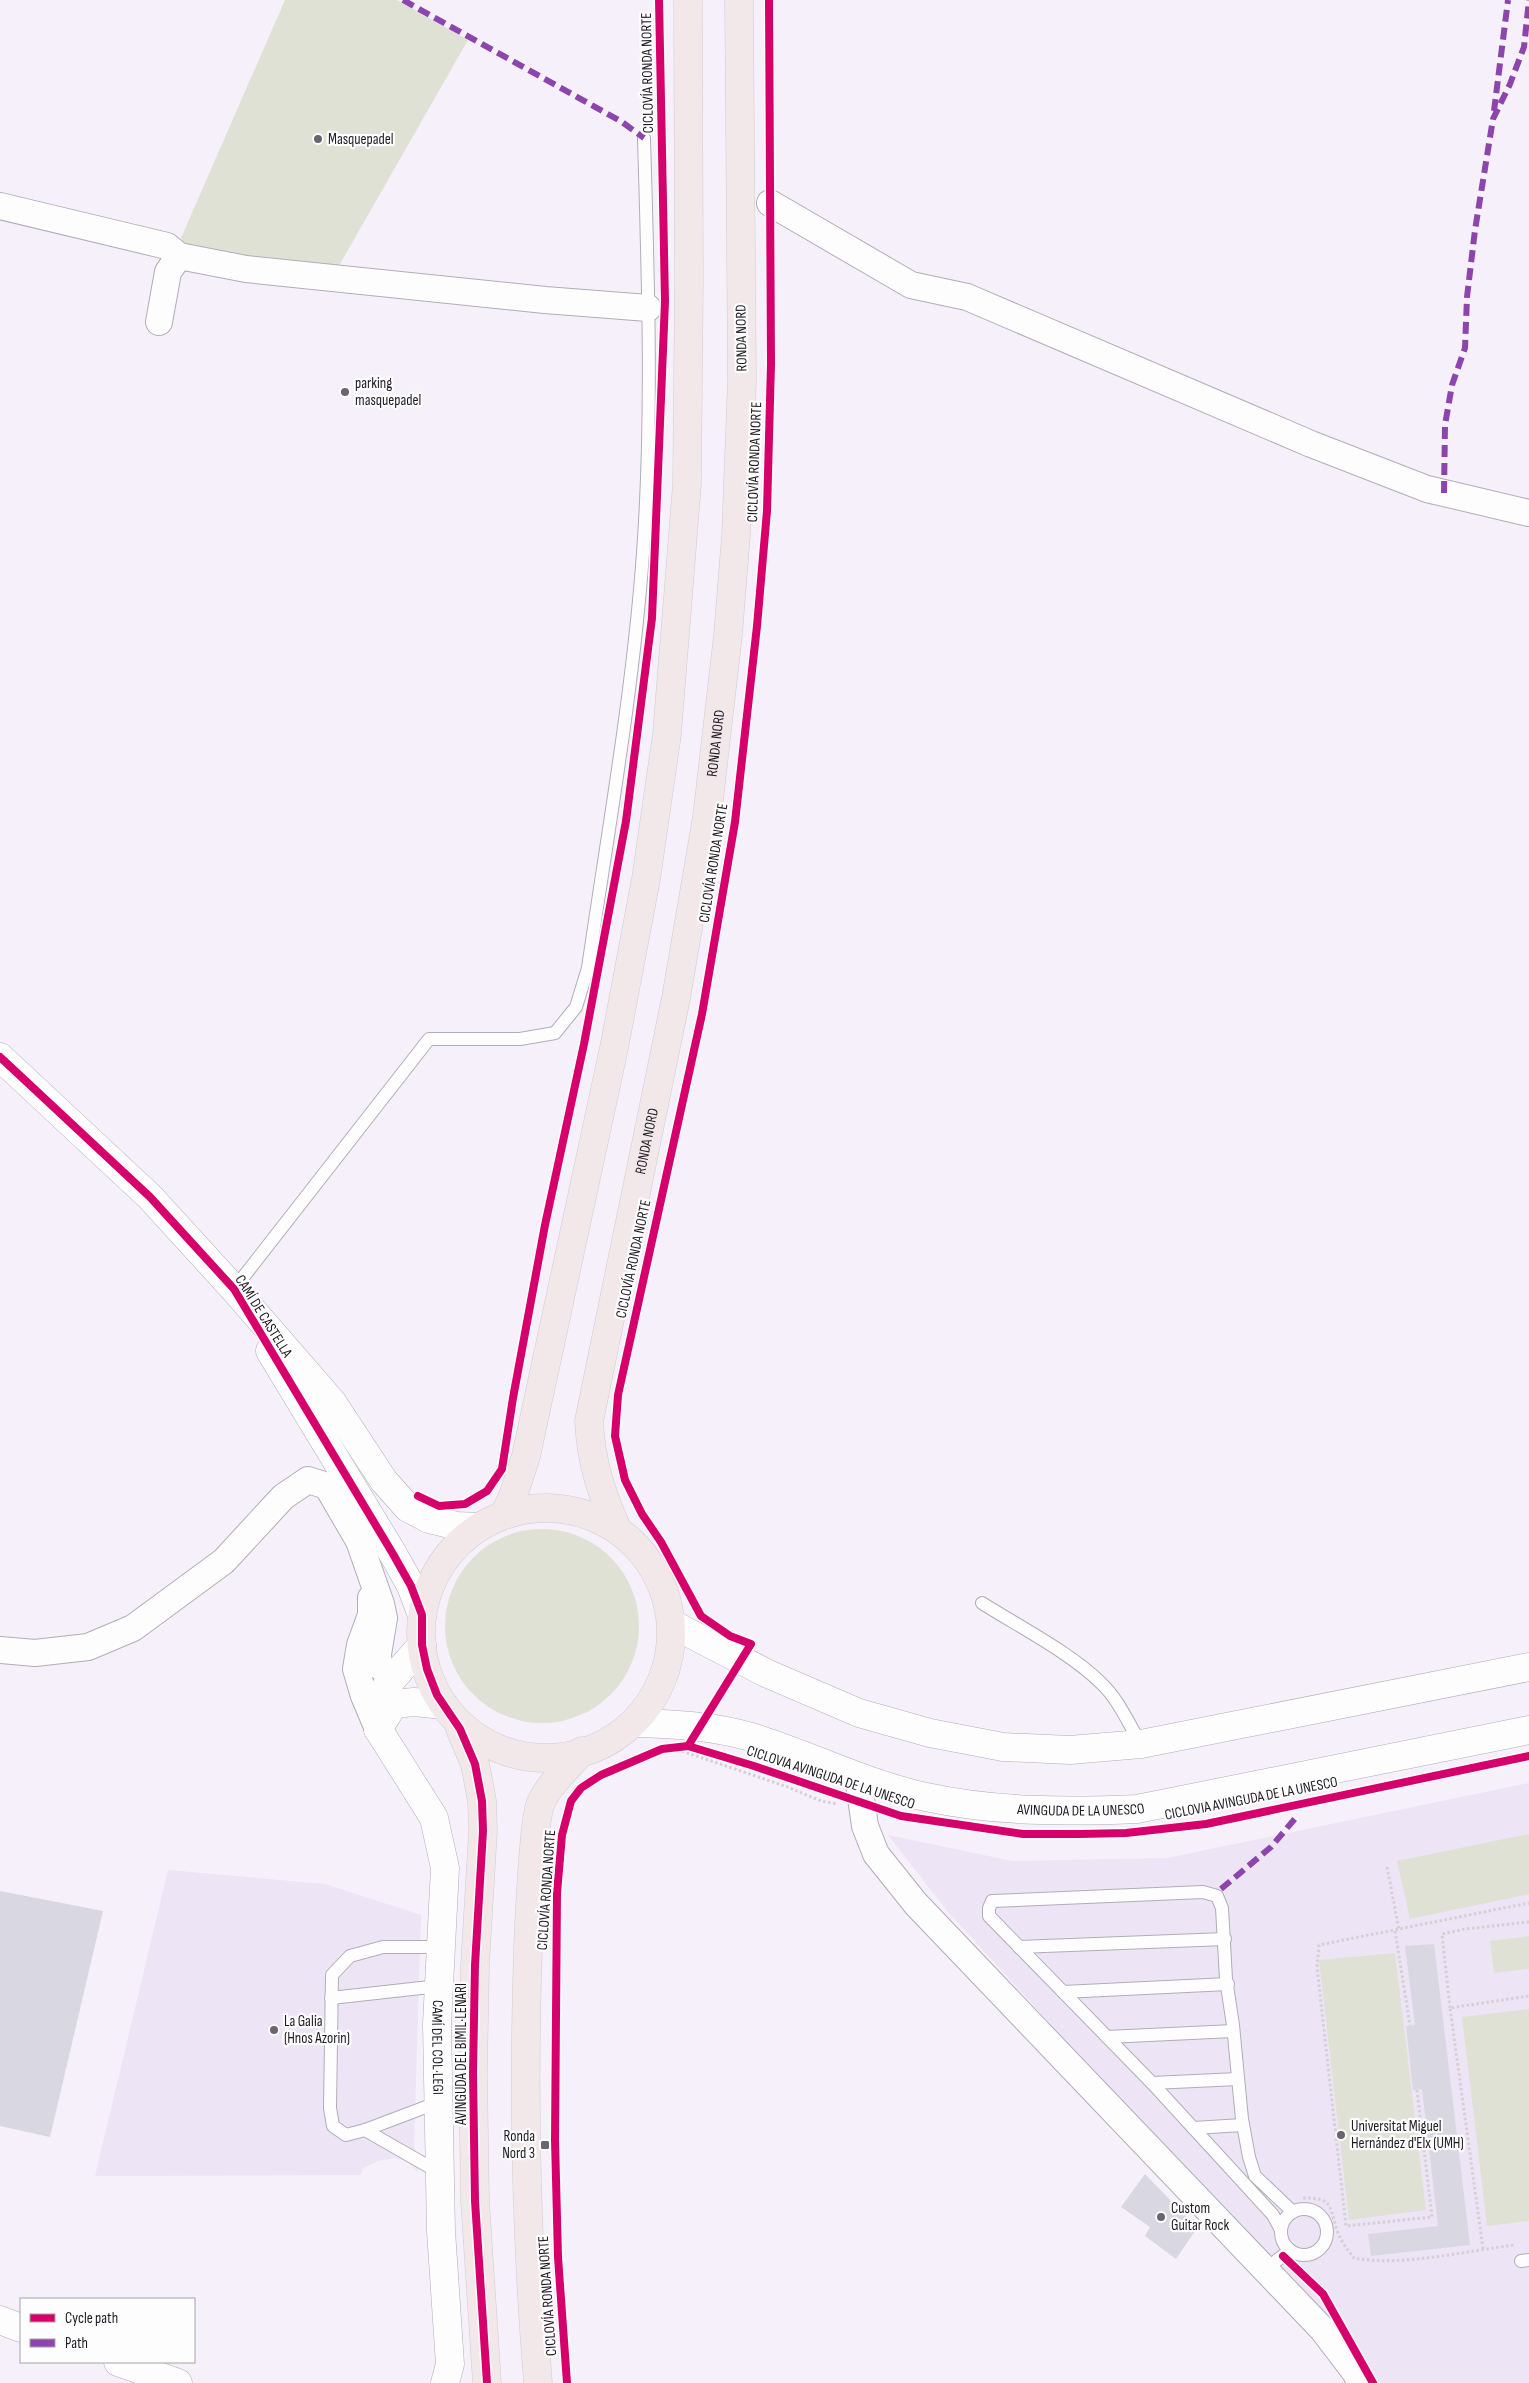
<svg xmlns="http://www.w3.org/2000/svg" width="1529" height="2383" font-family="'Sofia Sans Condensed',sans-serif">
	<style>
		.built { fill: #ede4f6 }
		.green { fill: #e0e1d5 }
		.building { fill: #d9d7e1 }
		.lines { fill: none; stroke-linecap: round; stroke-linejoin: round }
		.lane-casing { stroke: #b1adb6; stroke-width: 14 }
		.street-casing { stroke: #b1adb6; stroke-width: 28 }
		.secondary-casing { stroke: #b1adb6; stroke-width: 29 }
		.primary-casing { stroke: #ceccd1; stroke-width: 29 }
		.path { stroke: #d3d1d4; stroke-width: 3; stroke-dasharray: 2.5 2.5; stroke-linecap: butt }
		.lane { stroke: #fefdfe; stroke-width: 12 }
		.street { stroke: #fefdfe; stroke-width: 26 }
		.secondary { stroke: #fefdfe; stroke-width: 28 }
		.primary { stroke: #f2e8ea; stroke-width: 28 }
		.quiet { stroke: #8e44ad; stroke-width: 6; stroke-dasharray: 12 6; stroke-linecap: butt }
		.cycleway-casing { stroke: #fdfdfd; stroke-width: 11 }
		.cycleway { stroke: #d6006c; stroke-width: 8 }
		.poi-dot { fill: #6a656e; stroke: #fdfdfd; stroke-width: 2 }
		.labels { text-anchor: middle; stroke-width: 4.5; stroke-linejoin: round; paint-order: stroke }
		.street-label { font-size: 15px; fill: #1f1a23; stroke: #fdfdfd }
		.poi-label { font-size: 15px; fill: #1f1a23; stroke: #fdfdfd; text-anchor: start }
	</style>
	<rect width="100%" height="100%" fill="#f5f0fa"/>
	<g class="built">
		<path d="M 1529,1783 L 1529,2383 L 1369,2383 L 1356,2358 L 948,1912 L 888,1835 L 1012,1861 L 1167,1858 Z"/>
		<path d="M 168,1870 L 325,1884 L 421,1915 L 414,2144 L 418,2172 L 406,2161 L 395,2158 L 378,2161 L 363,2168 L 361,2175 L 95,2176 Z"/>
	</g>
	<g class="green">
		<path d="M 285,0 L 397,0 L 468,40 L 336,271 L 185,248 L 181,238 Z"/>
		<circle cx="542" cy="1626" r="97"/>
		<path d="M 1529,1834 L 1529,1894 L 1410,1919 L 1397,1861 Z"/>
		<path d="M 1529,1936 L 1529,1969 L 1494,1973 L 1490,1941 Z"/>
		<path d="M 1395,1953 L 1426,2210 L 1349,2220 L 1319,1960 Z"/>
		<path d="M 1529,2009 L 1529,2221 L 1487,2226 L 1462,2017 Z"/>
	</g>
	<g class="building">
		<path d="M 0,1891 L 103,1911 L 50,2137 L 0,2126 Z"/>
		<path d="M 1434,1944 L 1470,2245 L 1371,2256 L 1368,2234 L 1438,2226 L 1422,2089 L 1413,2090 L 1406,2026 L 1415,2025 L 1405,1946 Z"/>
		<path d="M 1145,2174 L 1197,2228 L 1176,2259 L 1145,2236 L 1150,2227 L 1121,2207 Z"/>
	</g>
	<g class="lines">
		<g class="lane-casing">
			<g id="lane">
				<path d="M 234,1289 L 429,1039 L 520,1039 L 555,1033 L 576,1007 L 588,968 C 608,830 633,692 643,553 C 653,415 648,276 644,138"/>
				<path d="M 982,1603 C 1018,1626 1071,1653 1101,1683 C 1119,1700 1128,1723 1141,1744"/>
				<path d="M 1019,1947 L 1225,1939"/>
				<path d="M 1063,1992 L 1228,1984"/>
				<path d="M 331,1998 L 439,1986"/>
				<path d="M 1107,2037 L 1233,2031"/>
				<path d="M 1152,2083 L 1238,2079"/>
				<path d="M 439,2102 L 365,2130 L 346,2135 L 333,2126 L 330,2108 L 332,1975 L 350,1956 L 383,1947 L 441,1947"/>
				<path d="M 1193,2128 L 1243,2125"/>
				<path d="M 365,2130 L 440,2173"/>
				<circle cx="1304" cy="2232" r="23"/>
				<path d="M 1281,2230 L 1273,2215 L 1152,2083 L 989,1916 L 989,1908 L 992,1901 L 1203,1892 L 1217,1896 L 1222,1908 L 1226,1979 L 1233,2025 L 1242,2119 L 1249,2157 L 1255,2176 L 1293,2212"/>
				<path d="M 1521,2261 L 1529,2260"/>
				<path d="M 1265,2270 L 1290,2250"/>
			</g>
		</g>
		<g class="street-casing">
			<g id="street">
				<path d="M 770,203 L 911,285 L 967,297 L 1311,444 L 1427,489 L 1529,513"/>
				<path d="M 0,206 L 167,246 L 179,256"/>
				<path d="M 159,322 L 168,272 L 179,256 L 246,269 L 545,300 L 648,308"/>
				<path d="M 371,1598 L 371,1615 L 360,1645 L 356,1669 L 364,1696 L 378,1729"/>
				<path d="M 0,1650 L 35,1653 L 88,1647 L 133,1628 L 224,1561 L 283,1497 L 308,1480 L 327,1486 L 359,1541 L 381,1604 L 384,1618 L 378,1654 L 379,1666 L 388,1672 L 400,1671"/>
				<path d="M 858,1777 L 865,1826 L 876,1854 L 916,1904 L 1323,2330 L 1355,2372 L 1361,2383"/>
			</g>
		</g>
		<g class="secondary-casing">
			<g id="secondary">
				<path d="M 0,1057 L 150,1197 L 234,1289 L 332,1402 L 384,1481 L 408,1508 L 429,1519 L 457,1526 L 479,1527"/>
				<path d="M 270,1351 L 393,1554 L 411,1586 L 422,1615"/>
				<path d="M 672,1624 L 766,1673 L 859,1713 L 930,1733 L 1003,1747 L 1070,1750 L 1141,1744 L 1529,1667"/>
				<path id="s1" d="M 635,1723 C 674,1724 713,1726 751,1737 C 810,1755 866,1784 926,1797 C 995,1812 1068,1812 1137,1809 L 1529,1730"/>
				<path id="s2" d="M 378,1729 L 434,1818 L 445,1868 L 437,2024 L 441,2231 L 450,2364 L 445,2383"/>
				<path d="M 378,1729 L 378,1703 L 387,1685 L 422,1645"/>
				<path d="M 378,1729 L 394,1704 L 414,1702 L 444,1705"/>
				<path d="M 0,2320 L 21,2328"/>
				<path d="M 118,2362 L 178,2383"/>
			</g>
		</g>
		<g class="primary-casing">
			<g id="primary">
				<circle cx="546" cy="1633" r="125"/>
				<path d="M 504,1515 L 513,1496 L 526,1456 L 614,1048 L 646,879 L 667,734 L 687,484 L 689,280 L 688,0"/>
				<path id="s3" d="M 617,1529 C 601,1492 591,1462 589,1421 L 676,998 L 707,817 L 728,635 L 736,535 L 742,380 L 739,0"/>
				<path d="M 460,1729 L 475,1764 L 482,1801 L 483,1831 L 475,1965 L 473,2073 L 475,2201 L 487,2383"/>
				<path d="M 538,2383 C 526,2238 523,2093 528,1948 C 529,1918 531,1888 533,1858 C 535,1840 535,1822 540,1805 C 548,1785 568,1768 582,1751"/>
			</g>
		</g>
		<g class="path">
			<path d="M 682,1751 L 785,1786 L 821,1801 L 837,1804"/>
			<path d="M 1387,1867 L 1399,1930"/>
			<path d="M 1395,1931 L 1410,2025"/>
			<path d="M 1450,2008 L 1442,1934 L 1465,1929 L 1529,1922"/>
			<path d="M 1417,2090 L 1432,2217 L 1346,2226 L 1317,1967 L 1319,1945 L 1529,1903"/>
			<path d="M 1303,2198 C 1332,2198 1329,2204 1336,2227 C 1339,2239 1347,2249 1354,2258 C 1400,2267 1466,2251 1514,2245"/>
			<path d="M 1483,2249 L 1450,2008 L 1529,1996"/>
		</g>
		<use href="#lane" class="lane"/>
		<use href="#street" class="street"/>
		<use href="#secondary" class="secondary"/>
		<use href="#primary" class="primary"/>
		<g class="quiet">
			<path d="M 403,0 L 622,122 L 644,138"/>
			<path d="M 1494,111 L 1508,0"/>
			<path d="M 1444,493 L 1445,425 L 1452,385 L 1465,348 L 1467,297 L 1475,230 L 1493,119 L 1510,84 L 1524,47 L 1529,0"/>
			<path d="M 1221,1889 L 1271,1847 L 1298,1815"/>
		</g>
		<g class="cycleway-casing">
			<g id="cycleway">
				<path d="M 0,1057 L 150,1197 L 234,1289 L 393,1554 L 411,1586 L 422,1615 L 422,1645 L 427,1669 L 437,1695 L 460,1729 L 475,1764 L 482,1801 L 483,1831 L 475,1965 L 473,2073 L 475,2201 L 487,2383"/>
				<path d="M 418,1496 L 439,1506 L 465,1504 L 487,1491 L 502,1469 L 513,1398 L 545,1225 L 584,1044 L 626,821 L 652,618 L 665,301 L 659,0"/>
				<path d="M 688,1746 L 751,1644 L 730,1636 L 701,1616 L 661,1542 L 642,1514 L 625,1480 L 615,1436 L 618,1395 L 702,1014 L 735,822 L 757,626 L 767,511 L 771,364 L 769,0"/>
				<path d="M 1283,2256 L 1323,2294 L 1373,2383"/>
				<path d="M 567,2383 L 558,2257 L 555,2140 L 557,1893 L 562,1835 L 571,1801 L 581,1788 L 601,1775 L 662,1749 L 688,1746 L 754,1766 L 901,1816 L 1023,1834 L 1080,1834 L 1126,1833 L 1206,1824 L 1529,1756"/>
			</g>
		</g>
		<use href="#cycleway" class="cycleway"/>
	</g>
	<g class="poi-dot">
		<circle cx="318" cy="139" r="5"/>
		<circle cx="345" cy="392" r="5"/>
		<circle cx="274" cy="2030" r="5"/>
		<circle cx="1341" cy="2135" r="5"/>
		<rect x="540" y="2140" width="10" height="10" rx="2.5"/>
		<circle cx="1161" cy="2217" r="5"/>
	</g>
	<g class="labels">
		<g class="street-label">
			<text transform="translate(647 73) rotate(-91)" y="5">CICLOVÍA RONDA NORTE</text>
			<text transform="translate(741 338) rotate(-91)" y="5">RONDA NORD</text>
			<text transform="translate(754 462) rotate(-88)" y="5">CICLOVÍA RONDA NORTE</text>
			<text dy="5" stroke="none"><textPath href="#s3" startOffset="802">RONDA NORD</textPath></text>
			<text transform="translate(713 863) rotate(-81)" y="5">CICLOVÍA RONDA NORTE</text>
			<text dy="5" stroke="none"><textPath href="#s3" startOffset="398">RONDA NORD</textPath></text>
			<text transform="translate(633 1259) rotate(-78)" y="5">CICLOVÍA RONDA NORTE</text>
			<text transform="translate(264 1316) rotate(58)" y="5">CAMÍ DE CASTELLA</text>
			<text transform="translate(831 1777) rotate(18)" y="5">CICLOVIA AVINGUDA DE LA UNESCO</text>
			<text transform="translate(1251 1798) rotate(-11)" y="5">CICLOVIA AVINGUDA DE LA UNESCO</text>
			<text dy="5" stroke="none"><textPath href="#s1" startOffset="458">AVINGUDA DE LA UNESCO</textPath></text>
			<text transform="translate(546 1890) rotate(-86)" y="5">CICLOVÍA RONDA NORTE</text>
			<text dy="5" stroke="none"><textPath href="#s2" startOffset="336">CAMÍ DEL COL·LEGI</textPath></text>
			<text transform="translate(461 2054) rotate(-90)" y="5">AVINGUDA DEL BIMIL·LENARI</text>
			<text transform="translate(547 2296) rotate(-94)" y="5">CICLOVÍA RONDA NORTE</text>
		</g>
		<g class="poi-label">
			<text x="328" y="144">Masquepadel</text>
			<text x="355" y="388">parking<tspan x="355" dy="17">masquepadel</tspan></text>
			<text x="284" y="2026">La Galia<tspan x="284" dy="17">(Hnos Azorin)</tspan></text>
			<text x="1351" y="2131">Universitat Miguel<tspan x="1351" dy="17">Hernández d'Elx (UMH)</tspan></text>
			<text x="535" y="2141" text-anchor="end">Ronda<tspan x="535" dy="17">Nord 3</tspan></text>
			<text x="1171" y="2213">Custom<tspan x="1171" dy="17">Guitar Rock</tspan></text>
		</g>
	</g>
	<rect x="20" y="2298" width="175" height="65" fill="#fdfdfd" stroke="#a4a2a6"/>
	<rect x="30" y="2314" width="25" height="8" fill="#d6006c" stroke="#a4a2a6"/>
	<text x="65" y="2323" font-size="15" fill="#1f1a23">Cycle path</text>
	<rect x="30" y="2339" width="25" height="8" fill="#8e44ad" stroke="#a4a2a6"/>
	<text x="65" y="2348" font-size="15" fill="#1f1a23">Path</text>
</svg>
